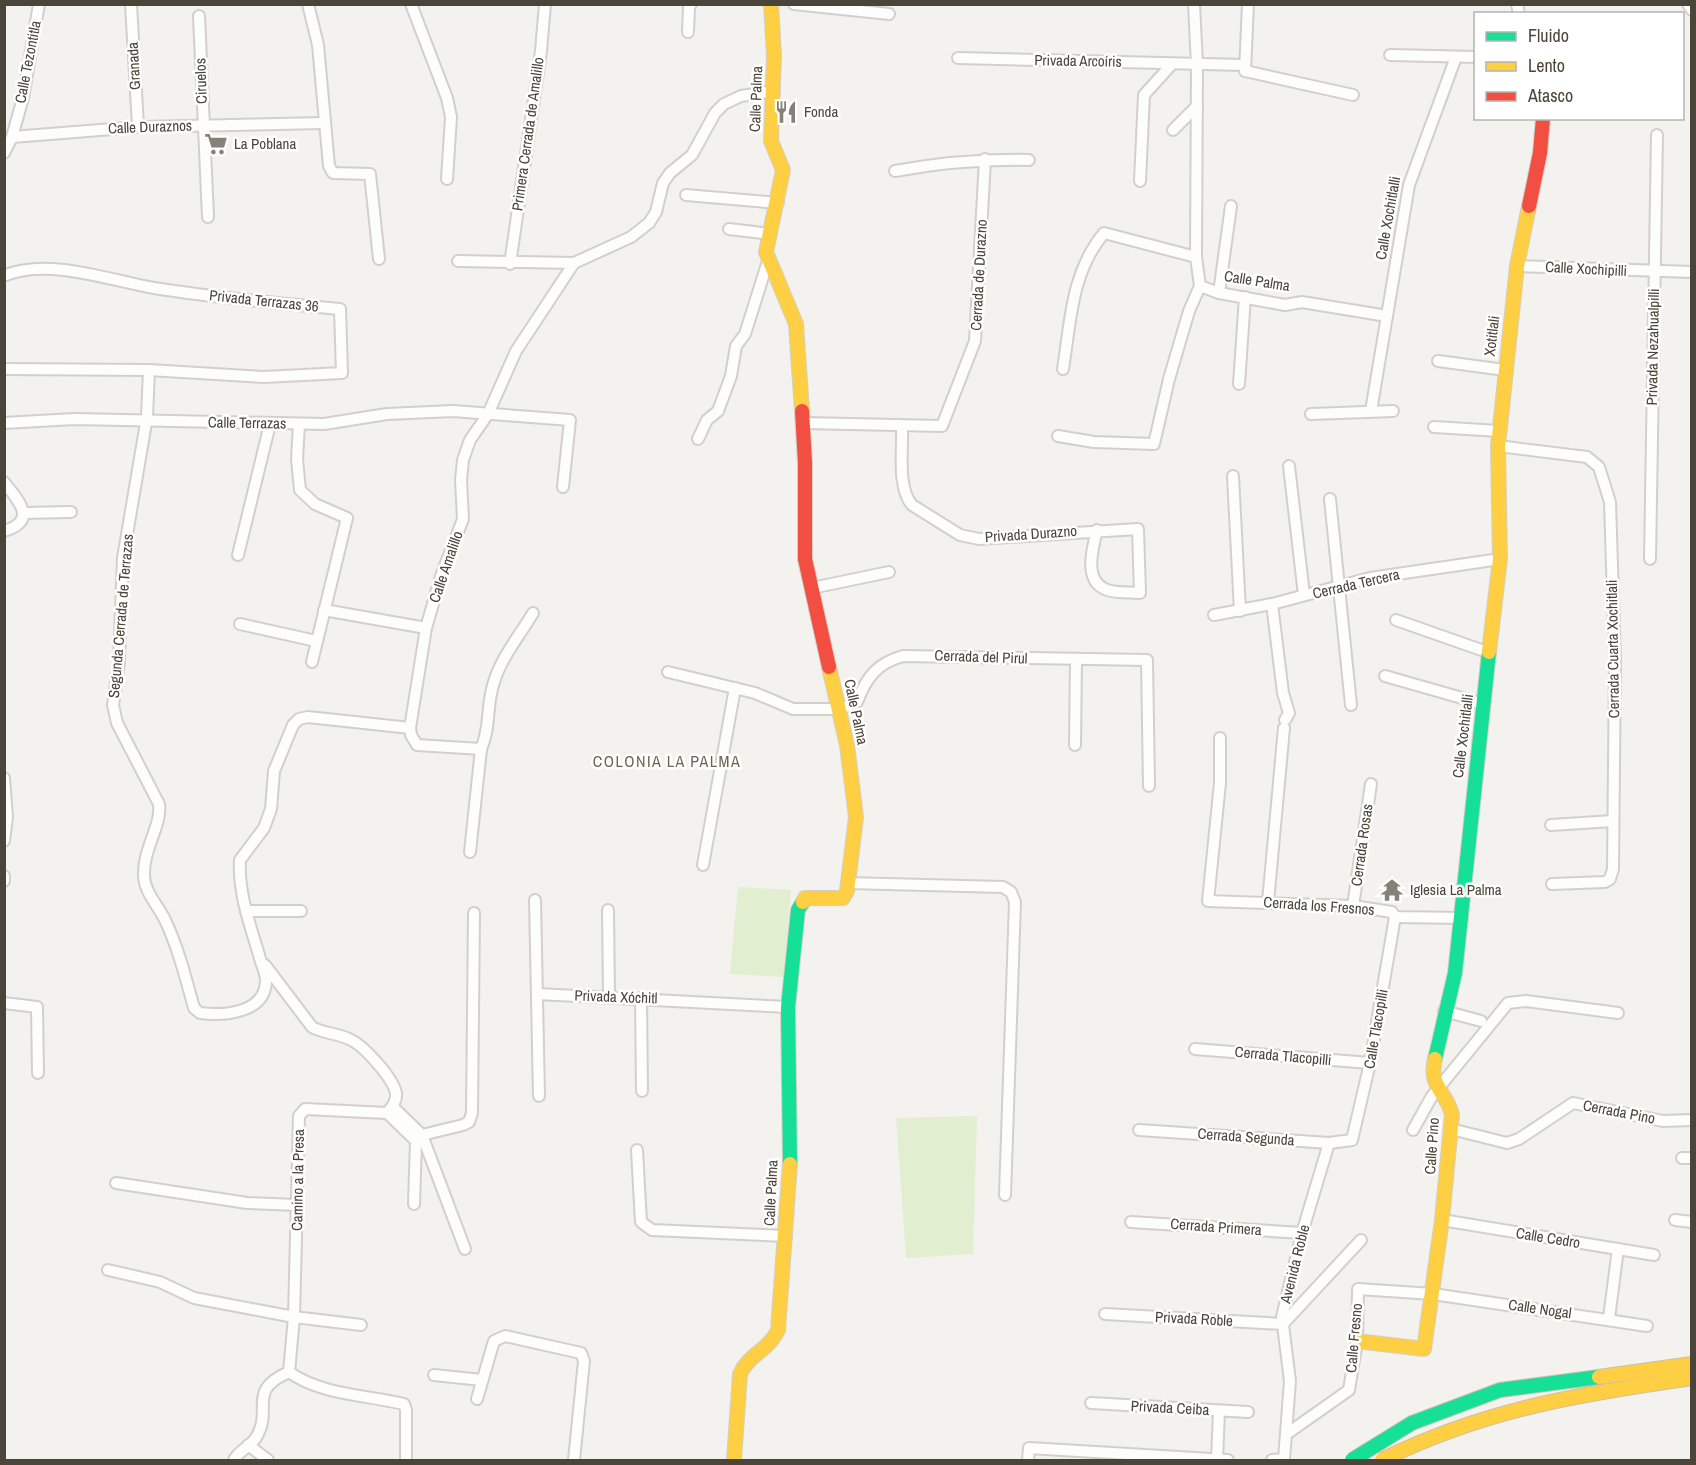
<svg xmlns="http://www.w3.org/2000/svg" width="1696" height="1465" font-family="'Archivo Narrow',sans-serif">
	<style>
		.green { fill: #e1eecf }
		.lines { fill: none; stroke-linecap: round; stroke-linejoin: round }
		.street-casing { stroke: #d2d0cb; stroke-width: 14 }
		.fast-casing { stroke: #d3cfc5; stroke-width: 16 }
		.slow-casing { stroke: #d3cfc5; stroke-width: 16 }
		.jam-casing { stroke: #d3cfc5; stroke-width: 16 }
		.street { stroke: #fdfdfc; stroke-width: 10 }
		.fast { stroke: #16e098; stroke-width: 14 }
		.slow { stroke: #ffcf43; stroke-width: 14 }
		.jam { stroke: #f24e42; stroke-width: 14 }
		.fast-bridge-casing { stroke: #ccbfa9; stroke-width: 16; stroke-linecap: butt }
		.slow-bridge-casing { stroke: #ccbfa9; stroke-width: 16; stroke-linecap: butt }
		.fast-bridge { stroke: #16e098; stroke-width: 14 }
		.slow-bridge { stroke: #ffcf43; stroke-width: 14 }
		.labels { text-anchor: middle; stroke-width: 5; stroke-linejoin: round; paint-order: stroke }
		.street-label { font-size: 15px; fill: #4b4439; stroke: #fff }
		.poi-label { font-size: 15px; fill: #4b4439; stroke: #fff; text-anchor: start }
		.neighbourhood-label { font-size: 16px; letter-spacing: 1.5px; fill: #6e6250; stroke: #fff }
	</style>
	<rect width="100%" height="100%" fill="#f4f2ee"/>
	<g class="green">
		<path d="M 738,887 L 791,890 L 783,977 L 730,974 Z"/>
		<path d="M 977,1116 L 973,1254 L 906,1258 L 896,1118 Z"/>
	</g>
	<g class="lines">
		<g class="street-casing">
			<g id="street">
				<path d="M 131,4 L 138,127"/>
				<path d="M 308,4 L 318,45 L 329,166 L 333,173 L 370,174 L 379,259"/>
				<path d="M 411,4 L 447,98 L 451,117 L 447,179"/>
				<path d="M 794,4 L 889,14"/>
				<path d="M 1248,4 L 1245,71 L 1353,95"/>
				<path d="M 1517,4 L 1519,14"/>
				<path d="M 1688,4 L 1692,10"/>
				<path d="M 199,16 L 208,217"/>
				<path d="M 688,32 L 689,7 L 691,4"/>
				<path d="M 1390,55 L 1476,57"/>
				<path d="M 958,58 L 1245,65"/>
				<path d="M 1173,130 L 1197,106"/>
				<path d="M 12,137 L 138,127 L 325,123"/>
				<path d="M 4,153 L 12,137 L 23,98 L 39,4"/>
				<path d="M 895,171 C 940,163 983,159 1029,160"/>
				<path d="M 1140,181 L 1144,95 L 1172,64"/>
				<path d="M 686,195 L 778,203"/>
				<path d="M 729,229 L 771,234"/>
				<path d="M 458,261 L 574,263"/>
				<path d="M 510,264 L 541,51 L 545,4"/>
				<path d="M 1517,266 L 1692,272"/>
				<path d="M 1200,286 L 1219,293 L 1285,305 L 1302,302 L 1387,316"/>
				<path d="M 1219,293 L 1231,206"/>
				<path d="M 1438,361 L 1505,370"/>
				<path d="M 4,369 L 149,370 L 264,377 L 342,373 L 340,309 C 278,303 215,298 154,288 C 109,280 49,258 6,275"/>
				<path d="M 1063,369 C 1071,319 1071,273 1104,233 L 1196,257"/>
				<path d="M 149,370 L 147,417 L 123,558 L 119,662 L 113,705 L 117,723 L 159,804 C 162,825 143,849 144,875 C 144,892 158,905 165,920 C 178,947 186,979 194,1008 L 200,1013 C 225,1016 265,1013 266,981 C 266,972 261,964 259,955 C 250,925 238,892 240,860 L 264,828 L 271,809 L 274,771 L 293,725 L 299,719 L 308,717 L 410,728"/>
				<path d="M 1239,384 L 1245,297"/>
				<path d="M 1371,411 L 1409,185 L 1456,57"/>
				<path d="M 1311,414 L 1393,411"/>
				<path d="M 4,423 L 74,419 L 324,424 L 387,414 L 453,411 L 570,420 L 563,487"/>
				<path d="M 803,423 L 942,426 L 975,341 L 985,159"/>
				<path d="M 299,424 L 297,459 L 300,490 L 315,504 L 347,518 L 312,662"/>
				<path d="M 902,427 C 903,449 897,488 912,505 L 960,535 L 979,539 L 1138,529 L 1140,593 C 1131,592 1120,593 1111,591 C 1082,585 1092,550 1097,530"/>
				<path d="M 1434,427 L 1499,431"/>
				<path d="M 1058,436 L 1094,442 L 1154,444 L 1169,379 L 1189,311 L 1200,286 L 1196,257 L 1197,65 L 1194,4"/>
				<path d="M 698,439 L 707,420 L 718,411 L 731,376 L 736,346 L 745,334 L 768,261"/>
				<path d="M 1498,446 L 1587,457 L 1599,467 L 1610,502 L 1615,660 L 1613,869 L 1610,879 L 1605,882 L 1552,884"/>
				<path d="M 1289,466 L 1304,595"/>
				<path d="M 1233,476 L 1240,611"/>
				<path d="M 4,482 C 19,501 38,521 4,531"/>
				<path d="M 1330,499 L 1351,705"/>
				<path d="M 23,513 L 71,512"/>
				<path d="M 238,555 L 270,424"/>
				<path d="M 1650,559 L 1657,135"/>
				<path d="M 812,588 L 889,572"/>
				<path d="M 1272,604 L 1283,693 L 1289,713 L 1285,720"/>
				<path d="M 324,610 L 426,628"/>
				<path d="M 1214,615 L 1272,604 L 1370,578 L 1500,559"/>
				<path d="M 1396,620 L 1490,653"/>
				<path d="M 240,624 L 316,641"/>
				<path d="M 668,672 L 755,693 L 793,709 L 840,709 L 857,702 C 866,678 877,663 903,656 L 1147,660 L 1149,786"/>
				<path d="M 1385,676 L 1483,704"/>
				<path d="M 1220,738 L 1220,783 L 1208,901 L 1353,906 L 1392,912 L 1395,917 L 1462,918"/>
				<path d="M 1075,745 L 1076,660"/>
				<path d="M 481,749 L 417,745 L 411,735 L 410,728 L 426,628 L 441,576 L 463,519 L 461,480 L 463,460 L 470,440 L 488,414 L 516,351 L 574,263 L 631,237 L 649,223 L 656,212 L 663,183 L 670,173 L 692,155 L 715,113 L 724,104 L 741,96 L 774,91"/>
				<path d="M 4,778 L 7,817 L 4,841"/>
				<path d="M 1551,825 L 1613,821"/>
				<path d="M 470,852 L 481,749 C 491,727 486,704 494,682 C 501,658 520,635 533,613"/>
				<path d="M 703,865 L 735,688"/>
				<path d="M 4,876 L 4,881"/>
				<path d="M 847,883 L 1003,887 L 1011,892 L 1015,902 L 1005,1195"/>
				<path d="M 535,900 L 539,1096"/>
				<path d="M 1268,902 L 1284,728"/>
				<path d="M 1353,906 L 1371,784"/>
				<path d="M 608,910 L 609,997"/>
				<path d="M 246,911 L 301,911"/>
				<path d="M 538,994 L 788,1007"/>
				<path d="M 641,998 L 642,1091"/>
				<path d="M 4,1003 L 37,1007 L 38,1073"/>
				<path d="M 1444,1011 L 1481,1021"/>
				<path d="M 1195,1049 L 1370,1063"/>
				<path d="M 393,1107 L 422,1135 L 463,1125 L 469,1122 L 472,1113 L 474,913"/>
				<path d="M 387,1113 L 416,1141 L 414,1204"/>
				<path d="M 1451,1129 L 1507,1143 L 1519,1139 L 1573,1103 L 1663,1121 L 1692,1120"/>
				<path d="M 1139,1130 L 1329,1143 L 1352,1140 L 1370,1063 L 1395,917"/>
				<path d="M 1413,1130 L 1432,1096 L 1508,1003 L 1526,1001 L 1618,1013"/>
				<path d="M 422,1135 L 465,1249"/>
				<path d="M 637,1150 L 641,1222 L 652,1230 L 786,1236"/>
				<path d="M 1682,1158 L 1692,1158"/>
				<path d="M 116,1183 L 247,1203 L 297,1205"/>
				<path d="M 1442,1220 L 1654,1255"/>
				<path d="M 1675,1220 L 1692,1222"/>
				<path d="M 1131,1222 L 1302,1233"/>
				<path d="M 108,1270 L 160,1282 L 194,1298 L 294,1317 L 361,1325"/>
				<path d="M 1105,1314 L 1283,1324 L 1361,1240"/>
				<path d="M 1609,1318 L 1618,1249"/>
				<path d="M 289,1372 C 321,1395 366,1395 404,1404 L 406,1410 L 406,1460"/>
				<path d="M 434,1375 L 482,1380"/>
				<path d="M 477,1399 L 494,1341 L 505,1336 L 581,1353 L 584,1361 L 574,1460"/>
				<path d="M 1091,1403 L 1248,1412"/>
				<path d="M 1288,1433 L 1349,1390 L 1357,1341 L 1358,1289 L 1433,1294 L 1647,1326"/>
				<path d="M 248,1445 L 268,1460"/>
				<path d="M 234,1460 C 239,1450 252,1446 257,1436 C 273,1408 246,1391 289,1372 L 294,1317 L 299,1116 L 305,1109 L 387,1113 C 392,1107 397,1101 396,1093 C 393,1078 364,1046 351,1040 C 339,1033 324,1034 312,1027 L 265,965"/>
				<path d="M 1028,1460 L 1029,1448 L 1228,1460"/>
				<path d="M 1217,1460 L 1219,1411"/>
				<path d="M 1272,1460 L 1284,1459 L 1290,1381 L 1282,1317 L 1302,1233 L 1329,1143"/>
			</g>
		</g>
		<g class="fast-casing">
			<g id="fast">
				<path d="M 1435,1059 L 1455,973 L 1489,652"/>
				<path d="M 790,1164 L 788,1007 L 798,910 L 803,902"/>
			</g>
		</g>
		<g class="slow-casing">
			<g id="slow">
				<path d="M 771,4 L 774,56 L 771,141 L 783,170 L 766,252 L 796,324 L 802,411"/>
				<path d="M 1489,652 L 1500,559 L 1498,446 L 1517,266 L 1529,206"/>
				<path d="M 803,902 L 805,898 L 843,898 L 847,891 L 856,817 L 847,745 L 829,667"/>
				<path d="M 1357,1341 L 1424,1349 L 1442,1220 L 1452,1115 C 1447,1091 1428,1088 1435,1059"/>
				<path d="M 734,1460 L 740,1374 C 748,1355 770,1349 778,1330 L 790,1164"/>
			</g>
		</g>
		<g class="jam-casing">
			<g id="jam">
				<path d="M 1529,206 L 1540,153 L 1543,118"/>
				<path d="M 802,411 L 805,463 L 805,559 L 829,667"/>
			</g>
		</g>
		<use href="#street" class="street"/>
		<use href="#fast" class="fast"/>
		<use href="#slow" class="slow"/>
		<use href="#jam" class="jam"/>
		<g class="fast-bridge-casing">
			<path id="fast-bridge" d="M 1352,1460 L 1412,1423 L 1500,1390 L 1599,1377"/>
		</g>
		<g class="slow-bridge-casing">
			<g id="slow-bridge">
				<path d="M 1599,1377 L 1692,1364"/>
				<path d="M 1382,1460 C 1485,1409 1580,1394 1692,1378"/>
			</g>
		</g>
		<use href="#fast-bridge" class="fast-bridge"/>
		<use href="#slow-bridge" class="slow-bridge"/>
	</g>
	<defs>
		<g id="restaurant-bare" transform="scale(1.8)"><path d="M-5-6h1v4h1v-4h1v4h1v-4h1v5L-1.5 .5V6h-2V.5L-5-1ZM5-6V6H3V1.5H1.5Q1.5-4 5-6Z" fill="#868178" stroke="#fff" stroke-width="2.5" paint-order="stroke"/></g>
		<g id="supermarket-bare" transform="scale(1.8)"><path d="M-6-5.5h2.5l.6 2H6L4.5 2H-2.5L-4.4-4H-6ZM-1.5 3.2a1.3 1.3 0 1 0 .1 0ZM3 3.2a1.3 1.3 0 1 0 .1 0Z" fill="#868178" stroke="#fff" stroke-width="2.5" paint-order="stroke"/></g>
		<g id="temple-bare" transform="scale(1.8)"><path d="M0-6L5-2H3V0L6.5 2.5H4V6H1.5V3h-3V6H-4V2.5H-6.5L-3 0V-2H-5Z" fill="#868178" stroke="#fff" stroke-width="2.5" paint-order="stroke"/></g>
	</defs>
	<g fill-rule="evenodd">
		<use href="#restaurant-bare" x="786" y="112"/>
		<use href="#supermarket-bare" x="216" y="144"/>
		<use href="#temple-bare" x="1392" y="890"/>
	</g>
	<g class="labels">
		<g class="street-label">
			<text transform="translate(1078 61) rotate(1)" y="5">Privada Arcoíris</text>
			<text transform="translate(28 62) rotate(-79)" y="5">Calle Tezontitla</text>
			<text transform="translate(134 66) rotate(-93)" y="5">Granada</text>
			<text transform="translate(201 81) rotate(-92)" y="5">Ciruelos</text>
			<text transform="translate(756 99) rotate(-88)" y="5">Calle Palma</text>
			<text transform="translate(150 127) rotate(-2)" y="5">Calle Duraznos</text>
			<text transform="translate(528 134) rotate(-82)" y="5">Primera Cerrada de Amalillo</text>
			<text transform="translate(1388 218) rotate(-80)" y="5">Calle Xochitlalli</text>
			<text transform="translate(1586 269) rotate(3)" y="5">Calle Xochipilli</text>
			<text transform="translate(979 275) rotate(-87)" y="5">Cerrada de Durazno</text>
			<text transform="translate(1257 281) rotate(9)" y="5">Calle Palma</text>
			<text transform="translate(264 301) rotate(6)" y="5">Privada Terrazas 36</text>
			<text transform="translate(1492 336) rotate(-83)" y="5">Xotitlali</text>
			<text transform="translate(1653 347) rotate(-89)" y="5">Privada Nezahualpilli</text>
			<text transform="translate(247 423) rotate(1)" y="5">Calle Terrazas</text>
			<text transform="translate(1031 534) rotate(-4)" y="5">Privada Durazno</text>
			<text transform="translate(446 567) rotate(-71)" y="5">Calle Amalillo</text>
			<text transform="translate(1356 584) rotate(-13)" y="5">Cerrada Tercera</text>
			<text transform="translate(121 616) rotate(-85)" y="5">Segunda Cerrada de Terrazas</text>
			<text transform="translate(1613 649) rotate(-91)" y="5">Cerrada Cuarta Xochitlali</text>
			<text transform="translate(981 657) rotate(2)" y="5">Cerrada del Pirul</text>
			<text transform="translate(856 712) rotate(78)" y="5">Calle Palma</text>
			<text transform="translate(1463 736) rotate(-83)" y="5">Calle Xochitlalli</text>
			<text transform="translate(1362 845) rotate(-82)" y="5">Cerrada Rosas</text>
			<text transform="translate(1319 906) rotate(4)" y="5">Cerrada los Fresnos</text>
			<text transform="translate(616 997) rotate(2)" y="5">Privada Xóchitl</text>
			<text transform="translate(1376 1029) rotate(-80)" y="5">Calle Tlacopilli</text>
			<text transform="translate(1283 1056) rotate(5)" y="5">Cerrada Tlacopilli</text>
			<text transform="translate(1619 1112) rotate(11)" y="5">Cerrada Pino</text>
			<text transform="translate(1246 1137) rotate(4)" y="5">Cerrada Segunda</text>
			<text transform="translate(1432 1146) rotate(-86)" y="5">Calle Pino</text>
			<text transform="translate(298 1180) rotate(-89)" y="5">Camino a la Presa</text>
			<text transform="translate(771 1193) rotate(-87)" y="5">Calle Palma</text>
			<text transform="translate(1216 1227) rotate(4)" y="5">Cerrada Primera</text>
			<text transform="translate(1548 1238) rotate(9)" y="5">Calle Cedro</text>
			<text transform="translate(1295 1264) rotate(-76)" y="5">Avenida Roble</text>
			<text transform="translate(1540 1309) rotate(8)" y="5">Calle Nogal</text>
			<text transform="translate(1194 1319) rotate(3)" y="5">Privada Roble</text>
			<text transform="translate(1354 1338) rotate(-85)" y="5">Calle Fresno</text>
			<text transform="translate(1170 1408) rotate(3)" y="5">Privada Ceiba</text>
		</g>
		<g class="poi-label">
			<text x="804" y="117">Fonda</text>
			<text x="234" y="149">La Poblana</text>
			<text x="1410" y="895">Iglesia La Palma</text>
		</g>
		<g class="neighbourhood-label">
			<text x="667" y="767">COLONIA LA PALMA</text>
		</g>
	</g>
	<rect width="1696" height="1465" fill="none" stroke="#4b4439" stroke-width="12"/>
	<rect x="1474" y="12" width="210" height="108" fill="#ffffff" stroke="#b7b4b0" stroke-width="1.5"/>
	<rect x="1486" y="32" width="30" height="9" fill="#16e098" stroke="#b7b4b0" stroke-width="1.5"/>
	<text x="1528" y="42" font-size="18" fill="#4b4439">Fluido</text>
	<rect x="1486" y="62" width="30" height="9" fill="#ffcf43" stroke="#b7b4b0" stroke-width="1.5"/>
	<text x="1528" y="72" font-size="18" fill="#4b4439">Lento</text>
	<rect x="1486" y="92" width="30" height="9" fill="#f24e42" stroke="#b7b4b0" stroke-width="1.5"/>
	<text x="1528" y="102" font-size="18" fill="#4b4439">Atasco</text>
</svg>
